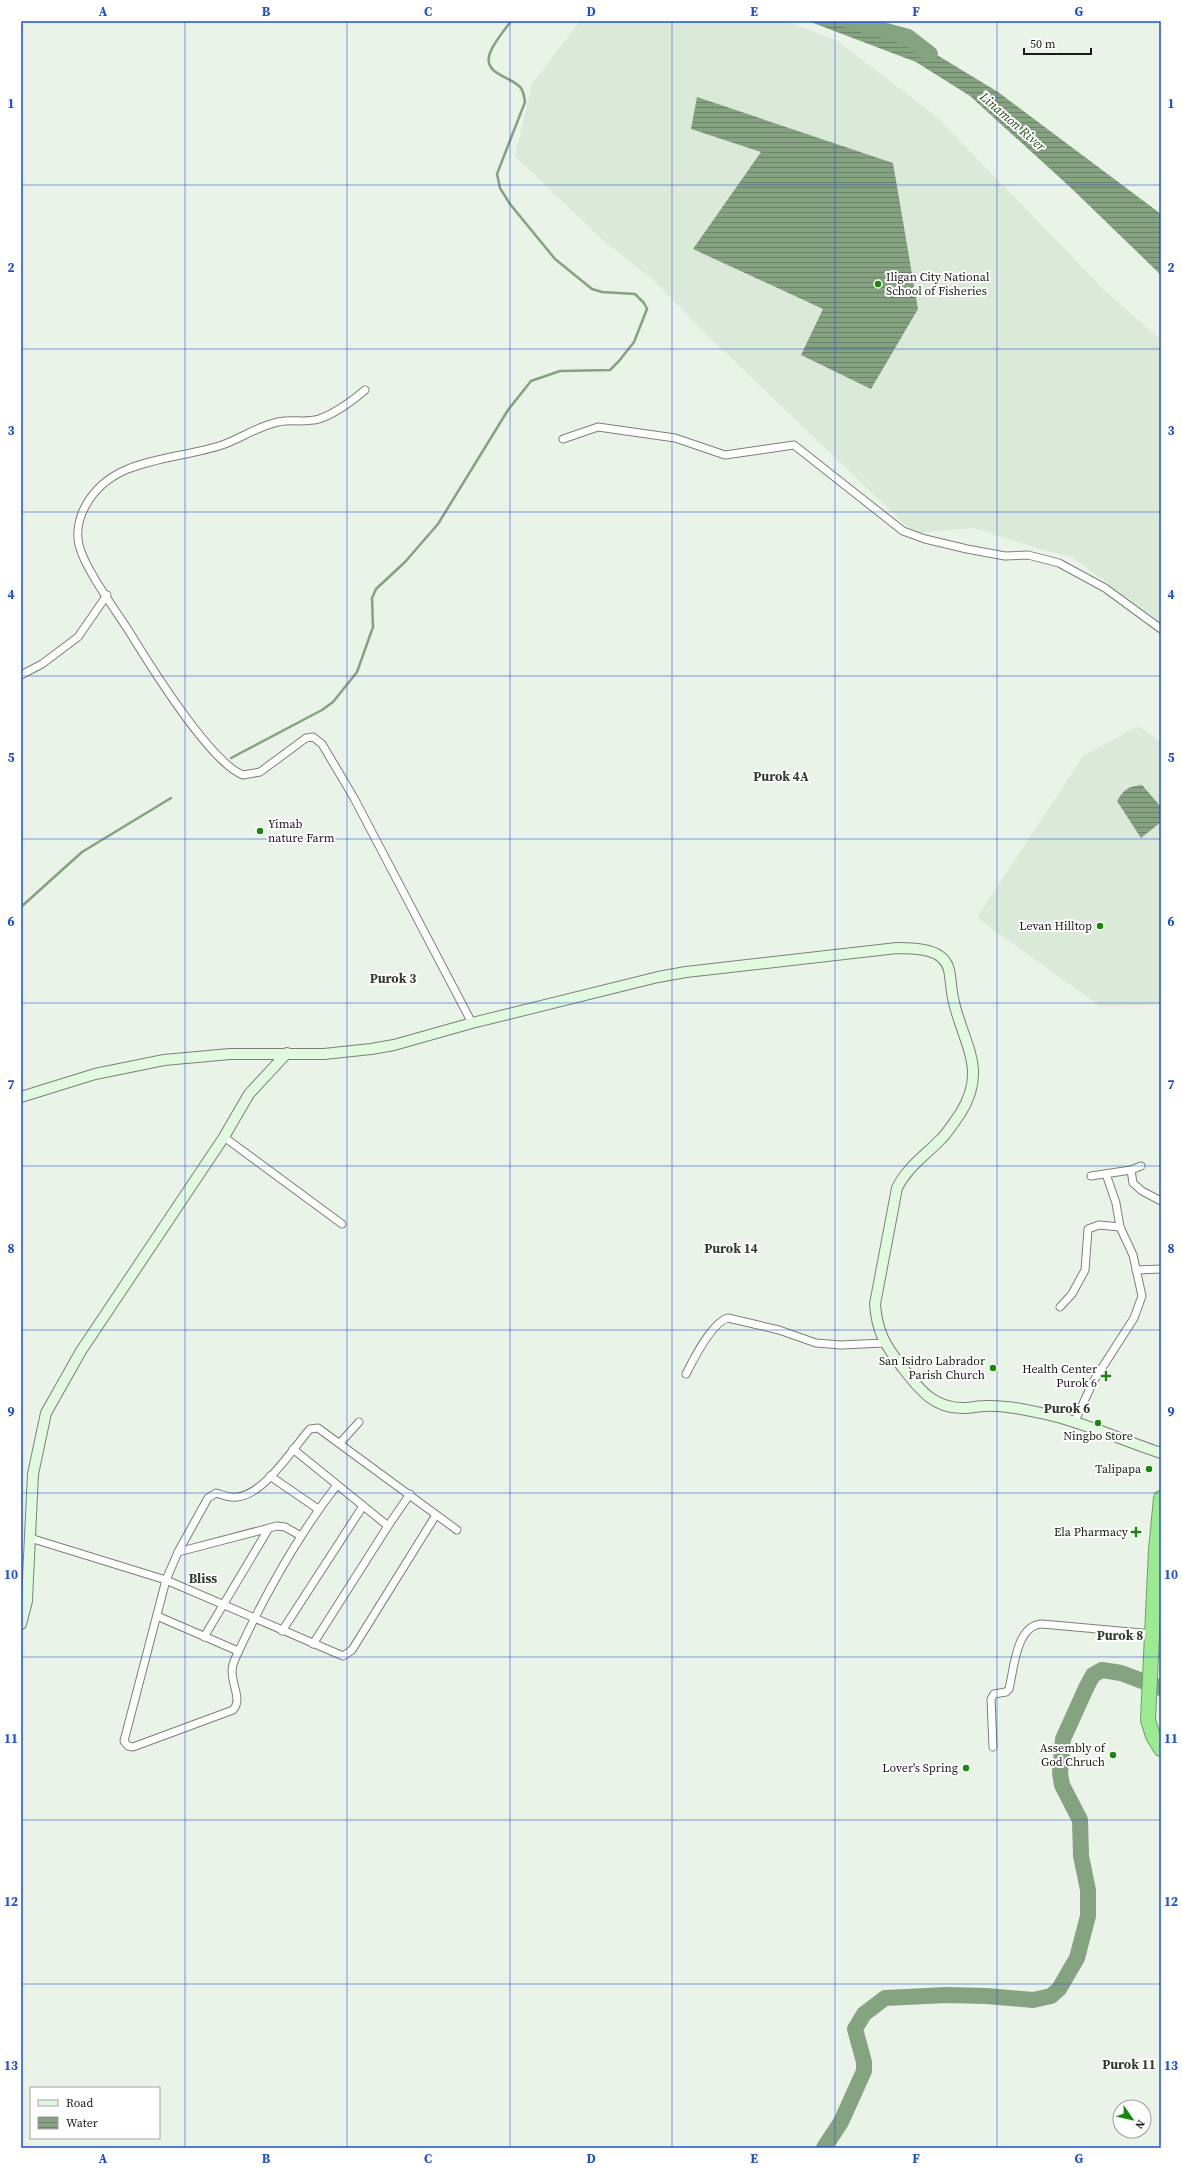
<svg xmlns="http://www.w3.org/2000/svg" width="1182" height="2169" font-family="'Source Serif 4',serif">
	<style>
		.built { fill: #dae9d8 }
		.water { fill: url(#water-rules) }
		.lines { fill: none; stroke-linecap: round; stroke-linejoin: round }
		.stream { stroke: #85a281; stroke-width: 2.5 }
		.river { stroke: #85a281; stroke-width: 16 }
		.street-casing { stroke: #7a8278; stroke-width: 9 }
		.secondary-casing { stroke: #7a8278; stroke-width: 12 }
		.highway-casing { stroke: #6da267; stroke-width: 16 }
		.street { stroke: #fff; stroke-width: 7 }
		.secondary { stroke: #e1f9df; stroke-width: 10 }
		.highway { stroke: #9ceb93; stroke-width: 14 }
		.grid { fill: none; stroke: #1d4ed8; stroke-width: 1; stroke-opacity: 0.55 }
		.poi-dot { fill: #178a0d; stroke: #fff; stroke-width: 1.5 }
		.labels { text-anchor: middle; stroke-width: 4; stroke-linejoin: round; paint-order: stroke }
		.poi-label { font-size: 12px; fill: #171a16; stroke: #fff; text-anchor: end }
		.water-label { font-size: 13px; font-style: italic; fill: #234c1f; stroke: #fff }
		.neighbourhood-label { font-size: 13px; font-weight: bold; fill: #333b32; stroke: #fff }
		.neatline { fill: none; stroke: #1d4ed8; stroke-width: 1.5 }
		.grid-label { font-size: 13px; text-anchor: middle; font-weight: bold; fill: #1d4ed8 }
	</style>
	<defs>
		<pattern id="water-rules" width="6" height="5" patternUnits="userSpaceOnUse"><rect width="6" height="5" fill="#85a281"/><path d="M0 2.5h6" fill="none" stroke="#6c8369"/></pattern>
	</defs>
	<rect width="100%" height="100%" fill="#e9f3e7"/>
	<g class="built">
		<path d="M 580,21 L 786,21 L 837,41 L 937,117 L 1104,290 L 1161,340 L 1161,623 L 1072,557 L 1043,550 L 974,528 L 914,533 L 707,335 L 651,278 L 605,242 L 515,156 L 532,84 Z"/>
		<path d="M 1138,726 L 1161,742 L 1161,1005 L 1100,1006 L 977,918 L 1083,756 Z"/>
	</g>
	<g class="water">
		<path d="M 808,21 L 854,21 L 914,41 L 998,92 L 1161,214 L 1161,275 L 1070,187 L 970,96 L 916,62 Z"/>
		<path d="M 697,97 L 893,163 L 918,309 L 871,389 L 801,355 L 823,309 L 693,249 L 761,152 L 691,129 Z"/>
		<path d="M 1142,785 L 1161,807 L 1161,822 L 1141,838 L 1117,801 C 1123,790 1129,786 1142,785 Z"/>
	</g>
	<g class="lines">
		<g class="stream">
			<path d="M 231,758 L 322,710 L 333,702 L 357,672 L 373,627 L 372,598 L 376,589 L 405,562 L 438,524 L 508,410 L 531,381 L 560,371 L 610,370 L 619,361 L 634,342 L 647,309 L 644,303 L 635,294 L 602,292 L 592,289 L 555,259 L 510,204 L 500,188 L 497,174 L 525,102 C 524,96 524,91 520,87 C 510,76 482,74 490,53 C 494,42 504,31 511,21"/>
			<path d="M 21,907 L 82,852 L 171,798"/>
		</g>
		<g class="river">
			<path d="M 850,21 L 908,37 L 930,54"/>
			<path d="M 824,2148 L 841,2122 L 864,2071 L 864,2062 L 855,2029 L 864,2014 L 885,1998 L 947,1995 L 987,1996 L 1033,2000 L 1051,1996 L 1059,1989 L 1077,1958 L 1088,1916 L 1088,1890 L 1081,1856 L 1080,1820 L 1062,1785 L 1060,1773 L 1063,1739 L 1087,1686 L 1093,1675 L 1102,1670 L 1121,1673 L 1161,1688"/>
		</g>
		<g class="street-casing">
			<g id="street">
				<path d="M 365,390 C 351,402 336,413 319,419 C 305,423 292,419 278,422 C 258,426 240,439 222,445 C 175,461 113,456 86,505 C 79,517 76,532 79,545 C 85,570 118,613 132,636 C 151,667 211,763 243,775 L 260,772 L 306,738 L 313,737 L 322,744 L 354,798 L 472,1023"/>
				<path d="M 563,439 L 598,427 L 675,438 L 725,455 L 794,445 L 903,531 L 925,539 L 967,549 L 1005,556 L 1028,555 L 1059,563 L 1105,588 L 1161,629"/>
				<path d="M 21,675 L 42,664 L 78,637 L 107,595"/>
				<path d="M 224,1137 L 342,1224"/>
				<path d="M 1141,1166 L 1131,1170 L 1133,1183 L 1142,1191 L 1161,1201"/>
				<path d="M 1091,1176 L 1131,1170"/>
				<path d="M 1136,1270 L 1161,1269"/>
				<path d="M 1060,1307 L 1072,1294 L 1085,1270 L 1088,1229 L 1099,1225 L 1120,1227"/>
				<path d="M 686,1374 C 693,1360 712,1322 728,1318 L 779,1330 L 816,1343 L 841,1345 L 884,1343"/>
				<path d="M 1074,1423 L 1093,1382 L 1134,1318 L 1142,1296 L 1133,1255 L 1120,1227 L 1116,1203 L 1106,1174"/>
				<path d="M 340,1443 L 359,1422"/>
				<path d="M 293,1449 L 388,1526"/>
				<path d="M 270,1476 L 318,1509"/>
				<path d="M 337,1485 C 296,1538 263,1598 235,1659 C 225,1679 245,1697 233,1710 L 133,1747 L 128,1746 L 124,1741 L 166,1580 L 178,1552 L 208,1498 L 216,1493 C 223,1495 229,1498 237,1497 C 264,1495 293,1448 310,1429 L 318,1428 L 457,1530"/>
				<path d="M 30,1538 L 166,1580 L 343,1656 L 352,1650 L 436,1515"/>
				<path d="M 178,1552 L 277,1526 L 285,1527 L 301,1536"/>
				<path d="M 157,1616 L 238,1651"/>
				<path d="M 282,1631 L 363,1506"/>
				<path d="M 204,1637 L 269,1528"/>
				<path d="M 313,1644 L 388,1526 L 410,1494"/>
				<path d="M 993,1747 L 991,1699 L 994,1694 L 1006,1692 L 1009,1689 C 1014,1669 1016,1625 1042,1624 L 1153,1634"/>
			</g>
		</g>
		<g class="secondary-casing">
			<g id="secondary">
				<path d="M 21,1097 L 95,1074 L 164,1060 L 230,1054 L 324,1054 L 371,1049 L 394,1045 L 472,1023 L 658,977 L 686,972 L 897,948 C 915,948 944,948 949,970 C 951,979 951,989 953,998 C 962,1043 989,1068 960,1114 C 954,1122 949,1131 942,1138 C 926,1155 907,1167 897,1188 L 875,1304 C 877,1332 885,1345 902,1367 C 919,1389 934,1409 964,1408 C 971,1408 978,1406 985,1406 C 1006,1405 1026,1410 1046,1414 C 1083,1422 1124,1441 1161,1453"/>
				<path d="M 21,1624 L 27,1601 L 28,1578 L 33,1474 L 46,1413 L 81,1351 L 224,1137 L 249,1094 L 287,1053"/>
			</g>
		</g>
		<g class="highway-casing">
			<path id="highway" d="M 1161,1498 L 1156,1550 L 1148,1720 L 1153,1736 L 1161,1749"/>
		</g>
		<use href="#street" class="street"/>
		<use href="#secondary" class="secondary"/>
		<use href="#highway" class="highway"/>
	</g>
	<path class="grid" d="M 185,21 L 185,2148M 347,21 L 347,2148M 510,21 L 510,2148M 672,21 L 672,2148M 835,21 L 835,2148M 997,21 L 997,2148M 21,185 L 1161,185M 21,349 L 1161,349M 21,512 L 1161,512M 21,676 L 1161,676M 21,839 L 1161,839M 21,1003 L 1161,1003M 21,1166 L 1161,1166M 21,1330 L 1161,1330M 21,1493 L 1161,1493M 21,1657 L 1161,1657M 21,1820 L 1161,1820M 21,1984 L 1161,1984"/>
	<g class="poi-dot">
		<circle cx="878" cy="284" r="4"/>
		<circle cx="260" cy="831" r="4"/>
		<circle cx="1100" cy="926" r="4"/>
		<circle cx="993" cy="1368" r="4"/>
		<path d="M1104 1370h4v4h4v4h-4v4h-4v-4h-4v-4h4z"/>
		<circle cx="1098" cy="1423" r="4"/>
		<circle cx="1149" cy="1469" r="4"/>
		<path d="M1134 1526h4v4h4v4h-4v4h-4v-4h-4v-4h4z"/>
		<circle cx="1113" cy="1755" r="4"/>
		<circle cx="966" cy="1768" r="4"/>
	</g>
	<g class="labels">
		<g class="poi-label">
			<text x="886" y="281" text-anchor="start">Iligan City National<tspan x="886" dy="14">School of Fisheries</tspan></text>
			<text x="268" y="828" text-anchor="start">Yimab<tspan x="268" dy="14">nature Farm</tspan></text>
			<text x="1092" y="930">Levan Hilltop</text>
			<text x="985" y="1365">San Isidro Labrador<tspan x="985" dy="14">Parish Church</tspan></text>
			<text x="1097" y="1373">Health Center<tspan x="1097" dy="14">Purok 6</tspan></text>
			<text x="1098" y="1440" text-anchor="middle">Ningbo Store</text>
			<text x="1141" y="1473">Talipapa</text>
			<text x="1128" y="1536">Ela Pharmacy</text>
			<text x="1105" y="1752">Assembly of<tspan x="1105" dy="14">God Chruch</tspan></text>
			<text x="958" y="1772">Lover's Spring</text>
		</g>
		<g class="water-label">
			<text transform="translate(1013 121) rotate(41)" y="5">Linamon River</text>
		</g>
		<g class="neighbourhood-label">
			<text x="781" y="781">Purok 4A</text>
			<text x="393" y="983">Purok 3</text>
			<text x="731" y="1253">Purok 14</text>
			<text x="1067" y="1413">Purok 6</text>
			<text x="203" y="1583">Bliss</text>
			<text x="1120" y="1640">Purok 8</text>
			<text x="1129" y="2069">Purok 11</text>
		</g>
	</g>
	<rect width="1182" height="2169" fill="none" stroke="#ffffff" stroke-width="44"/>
	<rect x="30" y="2087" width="130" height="52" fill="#ffffff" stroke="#a2a3a2"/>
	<rect x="38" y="2100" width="20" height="6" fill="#e1f9df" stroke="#a2a3a2"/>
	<text x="66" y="2107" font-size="12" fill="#171a16">Road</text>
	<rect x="38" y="2117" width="20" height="12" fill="url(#water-rules)" stroke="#a2a3a2"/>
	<text x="66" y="2127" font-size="12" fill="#171a16">Water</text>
	<g transform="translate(1132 2119) rotate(124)"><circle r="19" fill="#ffffff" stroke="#a2a3a2"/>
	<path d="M0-3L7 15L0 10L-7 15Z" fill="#178a0d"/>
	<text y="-6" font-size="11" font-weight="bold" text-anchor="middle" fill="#171a16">N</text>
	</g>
	<path d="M1024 48v6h67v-6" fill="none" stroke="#171a16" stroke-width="2"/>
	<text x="1030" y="48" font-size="12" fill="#171a16" stroke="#ffffff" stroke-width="3" paint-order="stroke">50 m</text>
	<rect x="22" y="22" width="1138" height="2125" class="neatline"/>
	<g class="grid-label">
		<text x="103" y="16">A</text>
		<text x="266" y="16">B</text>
		<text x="428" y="16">C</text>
		<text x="591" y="16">D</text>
		<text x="754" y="16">E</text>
		<text x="916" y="16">F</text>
		<text x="1079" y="16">G</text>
		<text x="11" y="108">1</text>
		<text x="1171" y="108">1</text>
		<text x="11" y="272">2</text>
		<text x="1171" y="272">2</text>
		<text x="11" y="435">3</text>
		<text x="1171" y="435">3</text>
		<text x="11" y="599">4</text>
		<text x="1171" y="599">4</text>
		<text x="11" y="762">5</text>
		<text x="1171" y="762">5</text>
		<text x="11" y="926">6</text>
		<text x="1171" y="926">6</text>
		<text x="11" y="1089">7</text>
		<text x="1171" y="1089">7</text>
		<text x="11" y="1253">8</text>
		<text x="1171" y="1253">8</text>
		<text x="11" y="1416">9</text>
		<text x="1171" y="1416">9</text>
		<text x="11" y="1579">10</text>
		<text x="1171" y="1579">10</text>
		<text x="11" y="1743">11</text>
		<text x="1171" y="1743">11</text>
		<text x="11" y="1906">12</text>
		<text x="1171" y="1906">12</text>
		<text x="11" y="2070">13</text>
		<text x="1171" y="2070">13</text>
		<text x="103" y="2163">A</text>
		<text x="266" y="2163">B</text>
		<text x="428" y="2163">C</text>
		<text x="591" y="2163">D</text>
		<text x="754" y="2163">E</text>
		<text x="916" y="2163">F</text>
		<text x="1079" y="2163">G</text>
	</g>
</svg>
